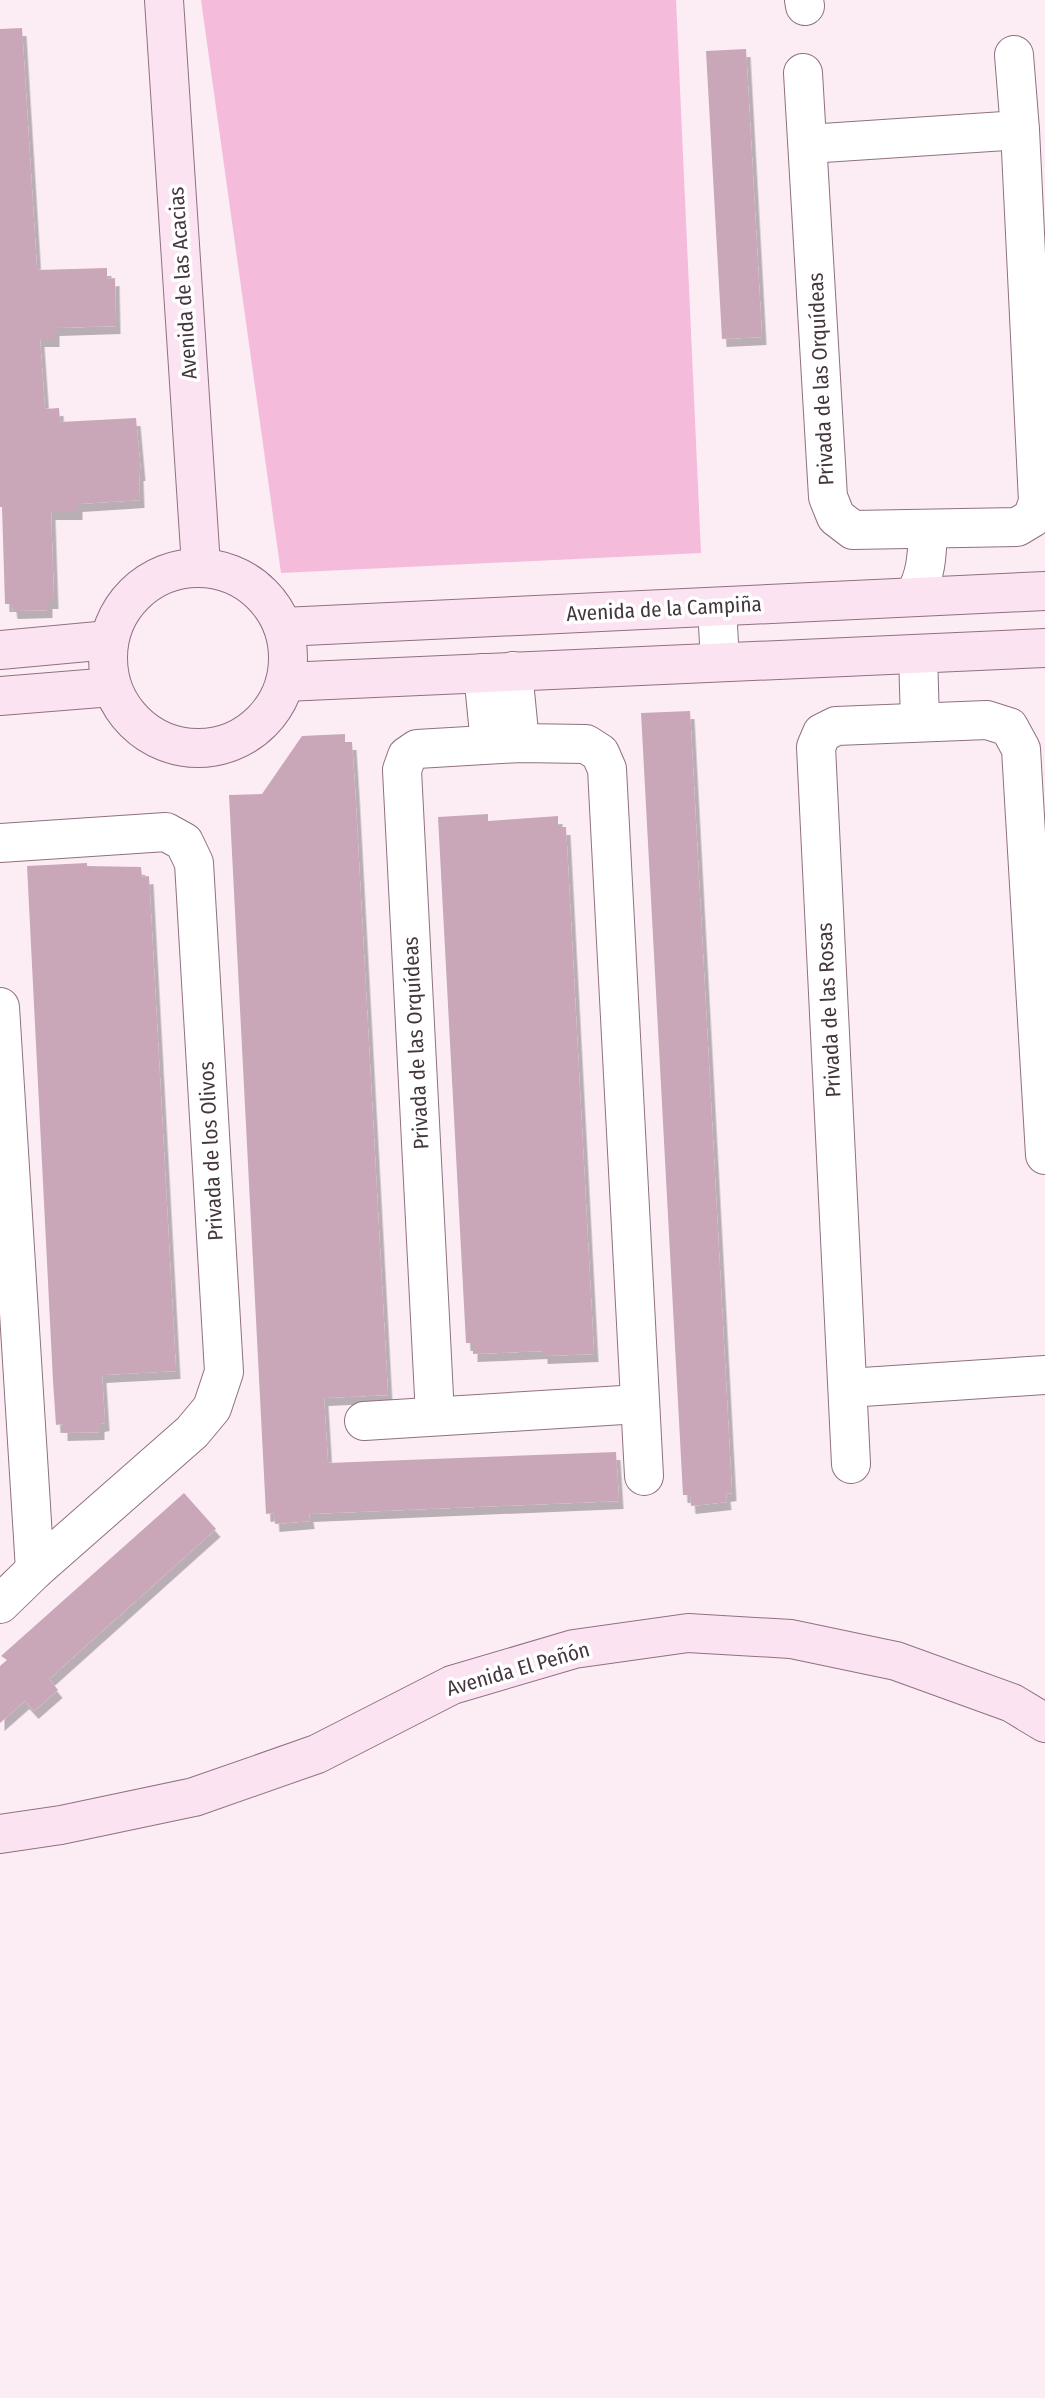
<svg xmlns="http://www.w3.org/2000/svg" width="1045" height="2398" font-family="'Fira Sans Condensed',sans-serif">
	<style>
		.green { fill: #f4bbdb }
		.building { fill: #c9a7b9; filter: url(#shadow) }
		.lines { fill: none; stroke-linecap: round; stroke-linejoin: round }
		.street-casing { stroke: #8f7081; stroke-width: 40 }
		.secondary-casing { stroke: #8f7081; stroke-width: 40 }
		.street { stroke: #fff; stroke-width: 38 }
		.secondary { stroke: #fce3f2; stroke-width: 38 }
		.labels { text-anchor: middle; stroke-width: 7; stroke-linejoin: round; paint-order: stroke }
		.street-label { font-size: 21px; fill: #44363e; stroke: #fff }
	</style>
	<defs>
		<filter id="shadow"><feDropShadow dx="4.5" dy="8" stdDeviation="0" flood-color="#0004"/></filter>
	</defs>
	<rect width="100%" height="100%" fill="#fcedf5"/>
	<path class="green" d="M 201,0 L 676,0 L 701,553 L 281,573 Z"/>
	<g class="building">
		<path d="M 22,28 L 37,270 L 107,268 L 107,279 L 115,278 L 116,326 L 55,328 L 55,339 L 40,339 L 45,409 L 59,408 L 60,422 L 136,418 L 141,473 L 139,473 L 140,500 L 78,504 L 78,512 L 51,512 L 54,601 L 48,601 L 48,610 L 13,611 L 12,604 L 5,604 L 2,507 L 0,507 L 0,29 Z"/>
		<path d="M 746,49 L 762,337 L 722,339 L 706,51 Z"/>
		<path d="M 690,711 L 732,1493 L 726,1494 L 727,1502 L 691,1506 L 690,1495 L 683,1495 L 641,713 Z"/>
		<path d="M 345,734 L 345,742 L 352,742 L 355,788 L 388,1395 L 324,1398 L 328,1463 L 616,1452 L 619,1501 L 309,1514 L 310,1521 L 275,1524 L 274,1513 L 266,1514 L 229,795 L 262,794 L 302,736 Z"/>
		<path d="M 488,814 L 488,821 L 558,816 L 558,827 L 566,827 L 594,1354 L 543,1356 L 543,1351 L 473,1354 L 473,1343 L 466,1343 L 438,817 Z"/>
		<path d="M 87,863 L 87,866 L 141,867 L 142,877 L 149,876 L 176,1371 L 102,1375 L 105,1423 L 100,1424 L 100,1432 L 63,1433 L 63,1424 L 56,1425 L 53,1381 L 27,866 Z"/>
		<path d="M 184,1493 L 216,1529 L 49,1679 L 58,1690 L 34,1711 L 25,1701 L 0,1723 L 0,1666 L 7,1660 L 1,1656 Z"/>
	</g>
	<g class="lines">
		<g class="street-casing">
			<g id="street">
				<path d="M 804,0 L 805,6"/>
				<path d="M 803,73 L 828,497 L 836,517 L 853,530 L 1017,527 L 1032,518 L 1038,502 L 1020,130 L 1014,55"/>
				<path d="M 808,144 L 1020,130"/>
				<path d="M 913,597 C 927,576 927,553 928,529"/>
				<path d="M 717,607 L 720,662"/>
				<path d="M 918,654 L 920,722"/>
				<path d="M 513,671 L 520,743"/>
				<path d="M 483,673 L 490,744"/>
				<path d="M 0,843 L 166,832 L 184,842 L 194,863 L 224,1372 L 212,1408 L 192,1432 L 35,1570 L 0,1604"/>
				<path d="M 0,1007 L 35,1570"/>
				<path d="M 848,1388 L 1045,1375"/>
				<path d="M 435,1416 L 402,770 L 407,756 L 417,749 L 520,743 L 586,744 L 600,753 L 607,769 L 644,1476"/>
				<path d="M 364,1421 L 639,1404"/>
				<path d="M 851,1464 L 816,747 L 822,733 L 836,726 L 987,720 L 1009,727 L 1021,749 L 1045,1155"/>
			</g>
		</g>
		<g class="secondary-casing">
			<g id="secondary">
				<path d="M 164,0 L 201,566"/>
				<circle cx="198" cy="658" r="90"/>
				<path d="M 283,627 L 1045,591"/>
				<path d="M 0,650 L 109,640"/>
				<path d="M 285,682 L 1045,648"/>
				<path d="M 0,696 L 112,687"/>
				<path d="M 0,1834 L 61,1825 L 194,1797 L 317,1754 L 452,1685 L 574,1649 L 688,1633 L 791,1639 L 896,1661 L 1012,1703 L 1045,1723"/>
			</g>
		</g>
		<use href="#street" class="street"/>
		<use href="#secondary" class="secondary"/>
	</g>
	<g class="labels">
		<g class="street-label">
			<text transform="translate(183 283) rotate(-94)" y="7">Avenida de las Acacias</text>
			<text transform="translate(821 379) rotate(-93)" y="7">Privada de las Orquídeas</text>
			<text transform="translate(664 609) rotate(-3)" y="7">Avenida de la Campiña</text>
			<text transform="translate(829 1010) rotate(-93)" y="7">Privada de las Rosas</text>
			<text transform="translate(416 1043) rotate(-93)" y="7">Privada de las Orquídeas</text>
			<text transform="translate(211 1151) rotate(-93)" y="7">Privada de los Olivos</text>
			<text transform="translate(518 1669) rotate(-16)" y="7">Avenida El Peñón</text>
		</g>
	</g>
</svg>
